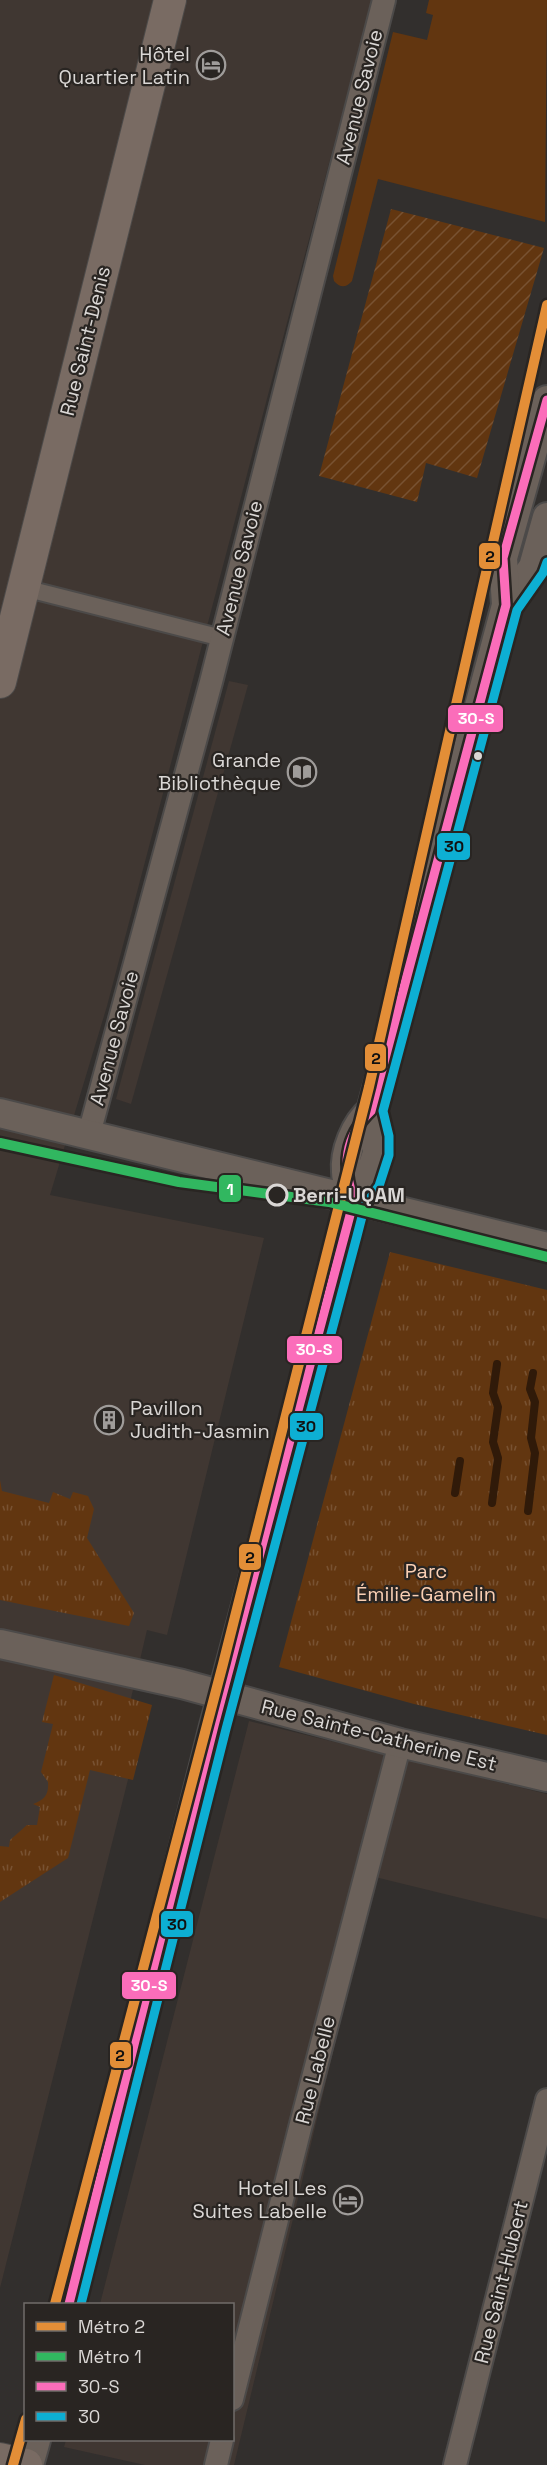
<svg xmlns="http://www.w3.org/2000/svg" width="547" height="2465" font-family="'Space Grotesk',sans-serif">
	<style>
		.built { fill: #403732 }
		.grass { fill: #623610 }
		.park { fill: url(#park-tufts) }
		.garden { fill: url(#garden-furrows) }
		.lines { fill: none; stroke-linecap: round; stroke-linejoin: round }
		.stream { stroke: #301a09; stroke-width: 8 }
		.pedestrian-casing { stroke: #4c4a49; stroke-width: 20 }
		.minor-casing { stroke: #4c4a49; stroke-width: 26 }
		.tertiary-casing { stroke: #4c4a49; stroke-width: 32 }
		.secondary-casing { stroke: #4c4a49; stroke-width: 34 }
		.pedestrian { stroke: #6b615a; stroke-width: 16 }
		.minor { stroke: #6b615a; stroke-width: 22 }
		.tertiary { stroke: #6b615a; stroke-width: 28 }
		.secondary { stroke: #796b63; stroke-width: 32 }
		.bus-1-casing { stroke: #292522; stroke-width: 14 }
		.bus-2-casing { stroke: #292522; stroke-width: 14 }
		.bus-1 { stroke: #fb6dba; stroke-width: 9 }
		.bus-2 { stroke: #0dafd3; stroke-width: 9 }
		.metro-1-casing { stroke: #292522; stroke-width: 15 }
		.metro-2-casing { stroke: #292522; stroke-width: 15 }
		.metro-1 { stroke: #e38e37; stroke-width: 10 }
		.metro-2 { stroke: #31b760; stroke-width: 10 }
		.bus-dot { fill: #dad7d5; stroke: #292522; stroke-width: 2 }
		.stop-dot { fill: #292522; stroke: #dad7d5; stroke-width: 3 }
		.labels { text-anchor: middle; stroke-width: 4.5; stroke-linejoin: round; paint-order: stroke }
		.poi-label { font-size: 20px; fill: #dad7d5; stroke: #292522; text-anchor: end }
		.street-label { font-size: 20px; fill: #dad7d5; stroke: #292522 }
		.stop-label { font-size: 20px; font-weight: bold; fill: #dad7d5; stroke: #292522; text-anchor: start }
		.park-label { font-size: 20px; fill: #facfb3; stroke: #292522 }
		.line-badge { stroke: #292522; stroke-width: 2 }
		.badge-label { font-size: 16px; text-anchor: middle; font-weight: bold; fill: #fff }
		.pale-badge-label { font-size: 16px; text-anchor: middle; font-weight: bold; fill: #111 }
	</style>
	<defs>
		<pattern id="park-tufts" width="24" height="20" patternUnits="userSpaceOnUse" patternTransform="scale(1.5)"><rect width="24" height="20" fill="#623610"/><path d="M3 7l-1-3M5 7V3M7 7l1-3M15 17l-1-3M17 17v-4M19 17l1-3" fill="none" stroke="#785232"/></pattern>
		<pattern id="garden-furrows" width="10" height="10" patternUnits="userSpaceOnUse" patternTransform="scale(1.5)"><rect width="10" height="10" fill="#623610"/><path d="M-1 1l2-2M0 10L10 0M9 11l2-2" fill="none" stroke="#785232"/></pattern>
	</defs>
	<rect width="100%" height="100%" fill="#322f2d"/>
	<g class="built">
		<path d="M 0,0 L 372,0 L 107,1006 L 50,1195 L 264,1238 L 167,1635 L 147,1630 L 128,1711 L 143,1720 L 0,2288 Z"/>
		<path d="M 229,681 L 248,685 L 131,1104 L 116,1099 Z"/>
		<path d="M 249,1721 L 547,1794 L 547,1919 L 375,1877 L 234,2465 L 145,2465 L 64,2447 L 66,2440 L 232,2440 L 232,2304 L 100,2304 Z"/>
	</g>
	<path class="grass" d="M 429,0 L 547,0 L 545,222 L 378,179 L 352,281 C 346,288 340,288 334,281 L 333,276 L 393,32 L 427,40 L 433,15 L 426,13 Z"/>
	<g class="park">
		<path d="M 390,1252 L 547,1290 L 547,1735 L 414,1704 L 279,1667 Z"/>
		<path d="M 0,1480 L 2,1491 L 49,1503 L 53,1492 L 70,1499 L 73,1492 L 88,1496 L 94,1509 L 87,1538 L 134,1613 L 129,1626 L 0,1600 Z"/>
		<path d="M 54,1675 L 152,1705 L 133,1780 L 90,1770 L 68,1858 L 0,1902 L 0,1846 L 9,1847 L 10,1840 L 27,1825 L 37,1825 L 40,1807 L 33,1804 C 45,1800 49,1794 48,1782 L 41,1772 L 53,1724 L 42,1722 Z"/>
	</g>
	<path class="garden" d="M 391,209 L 544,248 L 477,478 L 426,463 L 417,502 L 319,476 Z"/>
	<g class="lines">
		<g class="stream">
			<path d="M 455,1493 L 460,1461"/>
			<path d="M 492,1503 L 498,1458 L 493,1442 L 498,1407 L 493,1393 L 497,1364"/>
			<path d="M 528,1511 L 535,1453 L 531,1438 L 535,1402 L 530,1389 L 533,1373"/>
		</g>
		<g class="pedestrian-casing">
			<path id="pedestrian" d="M 24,588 L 222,638"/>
		</g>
		<g class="minor-casing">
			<g id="minor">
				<path d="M 89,1134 L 211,682 L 384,0"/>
				<path d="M 232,2399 L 300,2128 L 400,1743"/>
				<path d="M 216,2465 L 222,2440"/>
				<path d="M 455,2465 L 547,2100"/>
			</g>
		</g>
		<g class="tertiary-casing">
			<g id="tertiary">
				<path d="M 506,605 L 533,567 L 547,517"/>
				<path d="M 0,1113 L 547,1247"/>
				<path d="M 354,1200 C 351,1191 346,1182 346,1172 C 344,1152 355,1124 371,1111"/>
				<path d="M 0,1644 L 182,1684 L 400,1743 L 547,1777"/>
				<path d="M 69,2304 L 214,1726 L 345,1233 L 354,1200 L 368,1181 L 377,1153 L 377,1137 L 371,1111 L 506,605 L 503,558 L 547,400"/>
				<path d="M 29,2465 L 36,2440"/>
			</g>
		</g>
		<g class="secondary-casing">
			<g id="secondary">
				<path d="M 0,682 L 170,0"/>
				<path d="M 0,2459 L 26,2465"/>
			</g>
		</g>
		<use href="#pedestrian" class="pedestrian"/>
		<use href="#minor" class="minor"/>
		<use href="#tertiary" class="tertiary"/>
		<use href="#secondary" class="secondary"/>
		<g class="bus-1-casing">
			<path id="bus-1" d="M 69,2304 L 214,1726 L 354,1200 C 342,1166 344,1137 371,1111 L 506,605 L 503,558 L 547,400"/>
		</g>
		<g class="bus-2-casing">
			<path id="bus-2" d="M 81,2304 L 226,1729 L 357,1236 L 365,1205 L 379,1186 L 389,1155 L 389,1136 L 383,1111 L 517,610 L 543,573 L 547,562"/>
		</g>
		<use href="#bus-1" class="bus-1"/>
		<use href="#bus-2" class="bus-2"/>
		<g class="metro-1-casing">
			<g id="metro-1">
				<path d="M 55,2304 L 223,1664 L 369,1087 L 547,305"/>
				<path d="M 13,2465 L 26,2419"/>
			</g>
		</g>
		<g class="metro-2-casing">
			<path id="metro-2" d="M 0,1143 L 179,1182 L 329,1202 L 547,1257"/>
		</g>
		<use href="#metro-1" class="metro-1"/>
		<use href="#metro-2" class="metro-2"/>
	</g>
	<defs>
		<g id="hotel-ring" transform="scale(1.5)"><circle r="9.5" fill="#292522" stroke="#9f9c9a" stroke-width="1.5"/><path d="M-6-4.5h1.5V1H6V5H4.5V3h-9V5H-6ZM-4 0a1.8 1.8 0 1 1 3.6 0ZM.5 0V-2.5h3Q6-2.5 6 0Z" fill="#9f9c9a"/></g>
		<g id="library-ring" transform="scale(1.5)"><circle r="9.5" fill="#292522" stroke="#9f9c9a" stroke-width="1.5"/><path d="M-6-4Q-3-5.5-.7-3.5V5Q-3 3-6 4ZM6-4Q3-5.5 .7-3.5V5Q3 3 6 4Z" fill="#9f9c9a"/></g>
		<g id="building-ring" transform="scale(1.5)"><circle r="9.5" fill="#292522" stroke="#9f9c9a" stroke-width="1.5"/><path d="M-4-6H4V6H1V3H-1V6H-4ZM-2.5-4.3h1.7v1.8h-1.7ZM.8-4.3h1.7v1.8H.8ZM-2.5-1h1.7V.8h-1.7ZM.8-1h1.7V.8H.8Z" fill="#9f9c9a"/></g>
	</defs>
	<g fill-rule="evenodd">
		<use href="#hotel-ring" x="211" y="65"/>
		<use href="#library-ring" x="302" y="772"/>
		<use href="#building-ring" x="109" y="1420"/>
		<use href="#hotel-ring" x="348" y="2200"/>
	</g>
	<circle class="bus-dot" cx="478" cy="756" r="5"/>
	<circle class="stop-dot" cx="277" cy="1195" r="10"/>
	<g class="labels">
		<g class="poi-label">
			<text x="190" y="61">Hôtel<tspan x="190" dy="23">Quartier Latin</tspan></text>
			<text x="281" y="767">Grande<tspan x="281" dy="23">Bibliothèque</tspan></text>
			<text x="130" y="1415" text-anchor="start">Pavillon<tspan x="130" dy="23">Judith-Jasmin</tspan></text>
			<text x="327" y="2195">Hotel Les<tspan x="327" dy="23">Suites Labelle</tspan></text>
		</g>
		<g class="street-label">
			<text transform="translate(359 97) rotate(-76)" y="7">Avenue Savoie</text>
			<text transform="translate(85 341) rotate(-76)" y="7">Rue Saint-Denis</text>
			<text transform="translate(239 568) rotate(-76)" y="7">Avenue Savoie</text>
			<text transform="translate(114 1038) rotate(-75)" y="7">Avenue Savoie</text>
			<text transform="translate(379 1735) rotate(14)" y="7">Rue Sainte-Catherine Est</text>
			<text transform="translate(315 2070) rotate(-76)" y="7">Rue Labelle</text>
			<text transform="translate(501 2282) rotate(-76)" y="7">Rue Saint-Hubert</text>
		</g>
		<g class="stop-label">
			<text x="293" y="1202">Berri-UQAM</text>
		</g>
		<g class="park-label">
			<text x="426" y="1578">Parc<tspan x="426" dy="23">Émilie-Gamelin</tspan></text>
		</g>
	</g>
	<g class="line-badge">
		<rect x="478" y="542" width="23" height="28" rx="6" fill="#e38e37"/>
		<rect x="447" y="704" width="57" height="29" rx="6" fill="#fb6dba"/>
		<rect x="436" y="832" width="35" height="29" rx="6" fill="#0dafd3"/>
		<rect x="364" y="1043" width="23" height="29" rx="6" fill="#e38e37"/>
		<rect x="218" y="1174" width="24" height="29" rx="6" fill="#31b760"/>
		<rect x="286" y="1335" width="57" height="29" rx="6" fill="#fb6dba"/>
		<rect x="289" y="1412" width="35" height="29" rx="6" fill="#0dafd3"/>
		<rect x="238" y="1543" width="24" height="28" rx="6" fill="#e38e37"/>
		<rect x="160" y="1910" width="34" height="28" rx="6" fill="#0dafd3"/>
		<rect x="121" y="1971" width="56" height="29" rx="6" fill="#fb6dba"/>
		<rect x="109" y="2041" width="23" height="28" rx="6" fill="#e38e37"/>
	</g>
	<g class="badge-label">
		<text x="476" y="724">30-S</text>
		<text x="230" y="1195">1</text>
		<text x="314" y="1355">30-S</text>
		<text x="149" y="1991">30-S</text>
	</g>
	<g class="pale-badge-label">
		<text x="490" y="562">2</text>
		<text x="454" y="852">30</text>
		<text x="376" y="1064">2</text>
		<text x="306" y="1432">30</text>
		<text x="250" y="1563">2</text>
		<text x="177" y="1930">30</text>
		<text x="120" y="2061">2</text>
	</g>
	<rect x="24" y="2303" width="210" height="138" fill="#292522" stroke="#706c6a" stroke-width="1.5"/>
	<rect x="36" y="2322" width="30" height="9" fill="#e38e37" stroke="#706c6a" stroke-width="1.5"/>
	<text x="78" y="2333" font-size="18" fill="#dad7d5">Métro 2</text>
	<rect x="36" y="2352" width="30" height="9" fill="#31b760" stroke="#706c6a" stroke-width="1.5"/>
	<text x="78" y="2363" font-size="18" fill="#dad7d5">Métro 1</text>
	<rect x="36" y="2382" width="30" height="9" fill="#fb6dba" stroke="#706c6a" stroke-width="1.5"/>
	<text x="78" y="2393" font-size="18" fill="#dad7d5">30-S</text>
	<rect x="36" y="2412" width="30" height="9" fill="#0dafd3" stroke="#706c6a" stroke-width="1.5"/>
	<text x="78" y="2423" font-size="18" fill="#dad7d5">30</text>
</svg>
